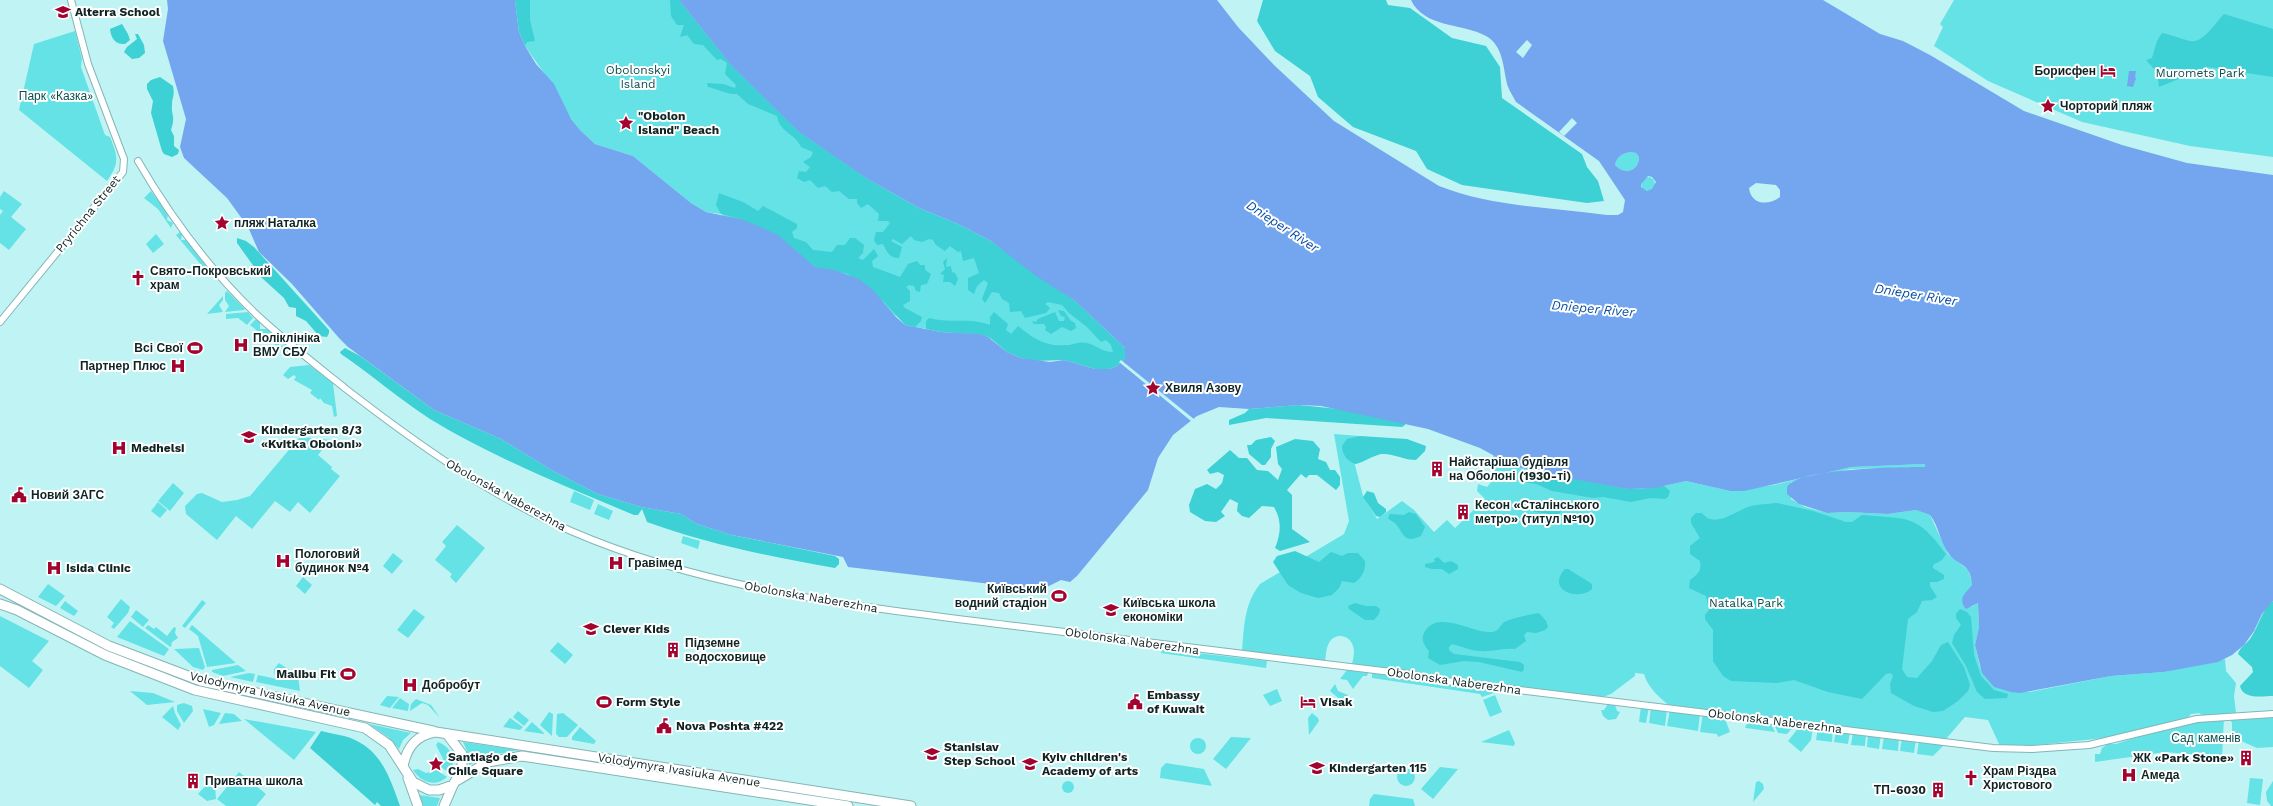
<svg xmlns="http://www.w3.org/2000/svg" width="2273" height="806" font-family="'Work Sans',sans-serif">
	<style>
		.green { fill: #64e2e5 }
		.forest { fill: #3dd0d4 }
		.water { fill: #73a6ee; fill-rule: evenodd }
		.pier { fill: #c0f4f4 }
		.lines { fill: none; stroke-linecap: round; stroke-linejoin: round }
		.street-casing { stroke: #84b5b6; stroke-width: 8 }
		.secondary-casing { stroke: #84b5b6; stroke-width: 11 }
		.street { stroke: #fff; stroke-width: 6 }
		.secondary { stroke: #fff; stroke-width: 9 }
		.labels { text-anchor: middle; stroke-width: 4; stroke-linejoin: round; paint-order: stroke }
		.poi-label { font-size: 12px; font-weight: bold; fill: #102424; stroke: #fff; text-anchor: start }
		.park-label { font-size: 12px; fill: #0d4d4e; stroke: #fff }
		.street-label { font-size: 12px; fill: #102424; stroke: #fff }
		.water-label { font-size: 13px; font-style: italic; fill: #074da1; stroke: #fff }
	</style>
	<rect width="100%" height="100%" fill="#c0f4f4"/>
	<g class="green">
		<path d="M 515,0 L 679,0 L 725,57 L 866,178 L 1074,300 L 1111,336 L 1125,359 L 915,327 L 721,214 L 706,212 L 691,203 L 633,156 L 595,144 L 580,130 L 571,119 L 544,73 L 525,46 Z"/>
		<path d="M 1954,0 L 2273,0 L 2273,157 L 2190,146 L 2082,122 L 1988,81 L 1934,46 L 1943,27 L 1940,24 Z"/>
		<path d="M 75,31 L 82,59 L 81,67 L 105,135 L 110,137 C 118,157 120,163 107,181 L 19,110 L 34,44 Z"/>
		<path d="M 1630,152 L 1636,153 L 1639,157 C 1639,172 1624,175 1615,165 C 1617,156 1622,154 1630,152 Z"/>
		<circle cx="1648" cy="184" r="7"/>
		<path d="M 4,191 L 22,204 L 11,217 L 26,229 L 9,250 L 0,243 L 0,215 L 3,211 L 0,209 L 0,197 Z"/>
		<path d="M 151,191 L 168,214 L 167,220 L 173,223 L 171,228 L 158,209 L 144,198 Z"/>
		<path d="M 180,232 L 182,234 L 181,240 L 186,240 L 209,270 L 207,272 L 176,235 Z"/>
		<path d="M 156,234 L 164,244 L 153,253 L 146,244 Z"/>
		<path d="M 227,291 L 245,309 L 244,310 L 225,312 L 229,306 L 225,300 L 225,293 Z"/>
		<path d="M 223,296 L 223,300 L 219,305 L 223,312 L 207,314 Z"/>
		<path d="M 248,312 L 253,318 L 247,325 L 238,318 L 226,319 L 226,314 Z"/>
		<path d="M 256,319 L 260,323 L 260,329 L 267,329 L 279,340 L 279,346 L 285,345 L 290,350 L 287,354 L 250,325 Z"/>
		<path d="M 309,365 L 333,383 L 337,416 L 334,417 L 332,406 L 324,403 L 320,398 L 319,400 L 310,393 L 312,390 L 294,380 L 296,377 L 294,375 L 288,379 L 283,375 L 290,367 Z"/>
		<path d="M 1334,434 L 1360,436 L 1355,465 L 1363,496 L 1377,519 L 1402,501 L 1414,510 L 1434,532 L 1447,520 L 1455,528 L 1485,499 L 1477,491 L 1478,484 L 1487,487 L 1492,481 L 1493,454 L 1513,466 L 1532,471 L 1655,488 L 1686,481 L 1730,491 L 1774,485 L 1824,472 L 1851,467 L 1925,464 L 1925,467 L 1851,469 L 1791,482 L 1791,499 L 1805,507 L 1827,513 L 1847,512 L 1888,514 L 1916,510 L 1930,515 L 1948,554 L 1968,570 L 1972,581 L 1971,607 L 1978,603 L 1979,627 L 1975,645 L 1980,667 L 2011,692 L 2030,692 L 2111,676 L 2164,672 L 2225,659 L 2226,671 L 2236,683 L 2234,696 L 2236,713 L 2205,717 L 2199,713 L 2191,714 L 2186,720 L 2123,736 L 2026,746 L 2000,746 L 1988,720 L 1965,717 L 1945,740 L 1671,707 C 1661,699 1647,687 1644,674 L 1635,673 L 1635,676 L 1611,694 L 1600,698 L 1436,678 L 1352,665 C 1353,659 1355,652 1353,646 C 1350,635 1335,632 1329,643 C 1326,648 1326,656 1325,661 L 1242,652 C 1244,627 1244,604 1260,584 L 1344,534 L 1349,521 Z"/>
		<path d="M 303,437 L 330,440 L 318,455 L 332,467 L 331,469 L 340,476 L 310,513 L 298,502 L 290,512 L 275,501 L 252,529 L 236,516 L 217,540 L 186,514 L 185,506 L 197,494 L 202,493 L 222,502 L 237,500 L 250,496 L 299,438 Z"/>
		<path d="M 173,483 L 184,493 L 170,511 L 158,501 Z"/>
		<path d="M 574,491 L 594,500 L 590,510 L 570,502 Z"/>
		<path d="M 158,502 L 167,510 L 160,518 L 151,511 Z"/>
		<path d="M 598,504 L 613,511 L 609,520 L 594,514 Z"/>
		<path d="M 457,525 L 485,548 L 456,583 L 450,577 L 452,574 L 435,560 L 446,546 L 442,542 Z"/>
		<path d="M 683,536 L 700,541 L 698,549 L 681,543 Z"/>
		<path d="M 393,553 L 403,561 L 392,574 L 383,566 Z"/>
		<path d="M 303,577 L 312,585 L 305,594 L 296,586 Z"/>
		<path d="M 48,584 L 65,596 L 56,606 L 38,597 Z"/>
		<path d="M 121,599 L 130,607 L 128,613 L 114,629 L 111,627 L 114,623 L 107,617 Z"/>
		<path d="M 202,600 L 206,603 L 185,628 L 182,626 Z"/>
		<path d="M 65,601 L 78,611 L 74,616 L 60,608 Z"/>
		<path d="M 414,609 L 425,617 L 408,638 L 397,630 Z"/>
		<path d="M 136,610 L 149,620 L 143,627 L 131,617 Z"/>
		<path d="M 0,616 L 49,641 L 32,661 L 43,670 L 29,688 L 0,666 Z"/>
		<path d="M 130,621 L 169,649 L 164,656 L 117,637 Z"/>
		<path d="M 148,625 L 154,629 L 156,627 L 167,636 L 174,627 L 176,628 L 175,633 L 178,638 L 172,642 L 171,647 L 169,646 L 145,628 Z"/>
		<path d="M 192,625 L 236,663 L 207,667 L 198,636 L 189,629 Z"/>
		<path d="M 558,642 L 573,655 L 565,664 L 550,651 Z"/>
		<path d="M 199,648 L 205,667 L 203,670 L 193,667 L 174,649 Z"/>
		<path d="M 1162,649 L 1267,661 L 1266,668 L 1161,653 Z"/>
		<path d="M 279,663 L 295,674 L 275,677 L 274,669 Z"/>
		<path d="M 238,665 L 246,671 L 223,676 L 212,672 L 212,670 Z"/>
		<path d="M 1347,670 L 1368,673 L 1367,676 L 1363,676 L 1353,689 L 1347,680 L 1340,679 Z"/>
		<path d="M 249,673 L 255,674 L 253,682 L 230,677 Z"/>
		<path d="M 1372,673 L 1493,688 L 1494,693 L 1482,697 L 1480,694 L 1372,678 Z"/>
		<path d="M 258,675 L 277,679 L 298,676 L 300,691 L 256,682 Z"/>
		<path d="M 1335,684 L 1338,691 L 1348,695 L 1343,702 L 1330,691 Z"/>
		<path d="M 1277,689 L 1282,701 L 1270,706 L 1263,695 Z"/>
		<path d="M 130,691 L 153,693 L 175,702 L 147,705 Z"/>
		<path d="M 1495,695 L 1502,712 L 1490,717 L 1483,700 Z"/>
		<path d="M 387,696 L 399,697 L 390,708 L 380,705 Z"/>
		<path d="M 400,698 L 409,704 L 408,711 L 392,708 Z"/>
		<path d="M 416,699 L 431,705 L 440,718 L 428,705 L 422,703 L 410,711 L 411,704 Z"/>
		<path d="M 184,703 L 192,706 L 193,711 L 184,723 L 177,711 L 177,705 Z"/>
		<path d="M 1608,704 L 1615,705 L 1617,711 L 1620,712 L 1616,719 L 1608,720 L 1603,716 L 1601,710 L 1604,710 Z"/>
		<path d="M 173,706 L 175,713 L 181,725 L 178,730 L 162,717 Z"/>
		<path d="M 1641,706 L 1649,707 L 1646,723 L 1639,722 Z"/>
		<path d="M 1651,707 L 1667,709 L 1665,726 L 1649,723 Z"/>
		<path d="M 203,709 L 221,713 L 214,725 L 209,727 Z"/>
		<path d="M 1670,709 L 1700,714 L 1698,731 L 1667,726 Z"/>
		<path d="M 518,711 L 529,720 L 524,726 L 513,717 Z"/>
		<path d="M 549,712 L 553,714 L 552,736 L 540,725 Z"/>
		<path d="M 225,713 L 234,714 L 242,721 L 219,724 Z"/>
		<path d="M 563,713 L 578,725 L 567,737 L 559,737 L 556,734 L 557,714 Z"/>
		<path d="M 1312,713 L 1318,718 L 1319,721 L 1309,735 L 1308,718 Z"/>
		<path d="M 1703,713 L 1724,716 L 1730,732 L 1718,737 L 1717,734 L 1700,732 Z"/>
		<path d="M 2273,715 L 2273,747 L 2257,748 L 2232,737 L 2232,723 L 2230,718 Z"/>
		<path d="M 510,718 L 523,727 L 520,730 L 503,727 Z"/>
		<path d="M 2224,718 L 2222,758 L 2166,752 L 2095,762 L 2095,754 L 2100,754 L 2102,748 L 2108,744 L 2116,744 L 2174,725 Z"/>
		<path d="M 244,719 L 316,732 L 294,760 Z"/>
		<path d="M 1750,720 L 1770,722 L 1775,732 L 1746,728 L 1745,727 Z"/>
		<path d="M 532,722 L 544,733 L 544,734 L 524,731 Z"/>
		<path d="M 1773,722 L 1792,725 L 1793,727 L 1787,734 L 1778,733 Z"/>
		<path d="M 369,724 L 411,733 L 403,740 L 399,749 L 388,737 Z"/>
		<path d="M 1800,726 L 1813,727 L 1811,740 L 1801,752 L 1788,741 Z"/>
		<path d="M 580,727 L 596,741 L 594,744 L 572,740 L 572,737 Z"/>
		<path d="M 1818,728 L 1833,730 L 1832,742 L 1816,740 Z"/>
		<path d="M 1509,730 L 1515,743 L 1514,746 L 1481,742 Z"/>
		<path d="M 1836,730 L 1850,732 L 1848,744 L 1834,742 Z"/>
		<path d="M 1853,732 L 1866,733 L 1865,746 L 1851,745 Z"/>
		<path d="M 1868,734 L 1881,735 L 1879,749 L 1867,747 Z"/>
		<path d="M 1884,736 L 1899,737 L 1898,751 L 1882,749 Z"/>
		<path d="M 1231,737 L 1251,738 L 1226,769 L 1213,759 Z"/>
		<circle cx="1198" cy="746" r="8"/>
		<path d="M 1902,738 L 1916,739 L 1914,753 L 1900,751 Z"/>
		<path d="M 1919,740 L 1946,743 L 1933,756 L 1917,754 Z"/>
		<path d="M 438,742 C 451,747 458,760 449,773 L 440,766 L 443,759 L 436,745 Z"/>
		<path d="M 463,742 L 519,750 L 492,755 L 469,765 L 467,751 Z"/>
		<path d="M 1166,763 L 1204,769 L 1212,786 L 1160,778 L 1161,768 Z"/>
		<path d="M 1440,767 L 1458,769 L 1433,799 L 1421,789 Z"/>
		<circle cx="1406" cy="777" r="9"/>
		<path d="M 418,769 L 426,773 L 437,770 L 447,777 C 435,788 421,782 413,770 Z"/>
		<path d="M 239,772 L 266,794 L 256,806 L 226,806 L 217,799 Z"/>
		<path d="M 2250,778 L 2263,779 L 2260,805 L 2247,803 Z"/>
		<circle cx="1068" cy="787" r="6"/>
		<path d="M 1759,781 L 1763,784 L 1764,789 L 1753,802 L 1756,782 Z"/>
		<path d="M 2273,781 L 2273,806 L 2271,806 L 2267,801 L 2266,792 Z"/>
		<path d="M 207,784 L 215,785 L 216,799 L 207,801 L 198,794 Z"/>
		<path d="M 1374,794 L 1413,799 L 1415,806 L 1369,806 L 1370,799 Z"/>
		<path d="M 419,795 L 440,798 L 437,806 L 423,806 Z"/>
	</g>
	<g class="forest">
		<path d="M 515,0 L 530,0 L 530,20 L 535,41 L 527,42 L 525,46 L 519,32 Z"/>
		<path d="M 670,0 L 679,0 L 730,64 L 799,132 L 866,178 L 919,208 L 958,224 L 991,241 L 1074,300 L 1125,348 L 1125,359 L 1117,366 L 1109,369 L 1095,369 L 1064,360 L 1035,361 L 1021,358 L 1007,352 L 989,337 L 979,334 L 941,332 L 926,329 L 926,321 L 929,318 C 949,324 970,317 990,325 L 990,317 L 994,312 L 1008,324 L 1006,330 L 1011,334 L 1018,326 C 1033,338 1045,347 1066,345 C 1074,345 1078,341 1087,343 C 1096,345 1102,352 1113,352 L 1111,345 L 1106,340 L 1101,342 L 1087,327 L 1069,313 L 1062,305 L 1048,302 L 1045,304 L 1050,308 L 1046,313 L 1025,318 L 1021,311 L 1010,312 L 1009,303 L 1002,299 L 999,293 L 992,292 L 985,303 L 982,299 L 988,283 L 984,280 L 977,286 L 974,294 L 968,290 L 968,278 L 979,273 L 974,258 L 963,261 L 961,251 L 958,252 L 950,246 L 945,251 L 936,245 L 933,240 L 929,239 L 922,242 L 914,240 L 911,236 L 902,244 L 893,239 L 891,241 L 902,247 L 899,258 C 889,258 887,252 883,244 L 877,245 L 874,240 L 876,232 L 883,232 L 890,223 L 888,221 L 878,221 L 879,214 L 868,204 L 861,208 L 857,203 L 857,199 L 849,199 L 839,191 L 832,192 L 825,186 L 818,188 L 810,180 L 804,182 L 797,178 L 799,171 L 806,172 L 810,167 L 803,162 L 811,157 L 813,152 L 801,147 C 796,134 779,132 777,116 L 748,104 L 737,94 C 728,95 718,89 708,87 L 707,83 L 723,84 L 735,88 L 736,85 L 725,74 L 727,63 L 721,59 L 717,60 L 703,45 L 694,44 L 687,35 L 680,37 L 684,25 L 677,25 L 671,16 Z"/>
		<path d="M 1263,0 L 1386,0 L 1388,5 L 1410,8 L 1452,38 L 1486,46 L 1500,67 L 1502,98 L 1582,154 L 1587,167 L 1598,181 L 1604,201 L 1587,203 L 1462,185 L 1427,169 L 1416,151 L 1353,127 L 1318,97 L 1310,76 L 1275,51 L 1257,21 Z"/>
		<path d="M 2224,14 L 2273,29 L 2273,77 L 2208,67 L 2159,87 L 2157,72 L 2146,60 L 2152,58 L 2157,41 L 2162,33 C 2172,35 2181,39 2190,41 C 2203,44 2216,22 2224,14 Z"/>
		<path d="M 122,24 L 128,34 L 130,40 L 125,44 C 116,45 111,39 110,29 Z"/>
		<path d="M 135,34 L 138,34 L 144,45 L 145,53 L 139,58 L 132,59 L 124,52 L 127,47 L 137,39 Z"/>
		<path d="M 160,77 L 173,86 C 175,97 172,96 172,105 C 171,116 176,116 171,130 L 174,136 L 174,146 L 179,150 L 178,154 L 172,157 L 164,154 L 162,151 L 151,113 L 153,101 L 147,89 L 147,84 L 151,80 Z"/>
		<path d="M 719,193 L 743,202 L 758,211 L 763,206 L 797,224 L 797,228 L 792,232 L 794,238 L 806,242 L 813,250 L 832,252 L 837,245 L 845,245 L 850,238 L 855,238 L 864,245 L 863,253 L 858,258 L 863,260 L 874,249 L 878,256 L 872,261 L 873,267 L 900,277 L 908,264 L 917,261 L 920,265 L 925,265 L 925,270 L 931,274 L 927,284 L 921,285 L 920,292 L 916,291 L 914,286 L 909,285 L 906,287 L 910,291 L 910,301 L 903,305 L 905,308 L 922,317 L 921,321 L 915,327 L 905,325 L 884,302 L 848,274 L 815,267 L 740,219 L 721,214 L 716,205 Z"/>
		<path d="M 237,238 L 246,241 L 254,247 L 329,330 L 329,333 L 327,337 L 319,336 L 306,321 L 296,316 L 296,308 L 289,307 L 284,298 L 262,278 L 237,243 Z"/>
		<path d="M 947,258 L 946,267 L 951,266 L 952,272 L 955,273 L 958,279 L 955,286 L 950,282 L 943,282 L 944,275 L 940,274 L 945,269 L 943,262 Z"/>
		<path d="M 1058,310 L 1064,311 L 1071,321 L 1075,323 L 1076,328 L 1071,331 L 1062,327 L 1051,334 L 1045,330 L 1046,327 L 1044,324 L 1034,324 L 1032,321 L 1036,322 L 1038,319 L 1055,312 L 1059,321 L 1064,321 L 1065,317 L 1061,316 Z"/>
		<path d="M 345,348 L 360,356 L 434,410 L 501,439 L 553,471 L 598,494 L 641,507 L 681,514 L 697,524 L 732,535 L 835,556 L 839,559 L 839,564 L 835,568 C 771,557 708,544 647,522 L 642,509 L 638,515 L 634,515 C 565,486 494,458 430,419 C 399,399 372,375 341,354 L 340,352 Z"/>
		<path d="M 1299,405 L 1339,409 L 1405,423 L 1405,425 L 1402,427 L 1266,418 L 1229,425 L 1229,420 L 1245,413 L 1249,409 Z"/>
		<path d="M 1360,436 L 1407,439 L 1426,446 L 1425,451 L 1416,460 C 1404,460 1393,453 1381,454 C 1372,456 1364,462 1356,464 C 1348,462 1342,455 1342,446 L 1347,439 Z"/>
		<path d="M 1271,437 L 1275,441 L 1271,449 L 1271,457 L 1265,465 L 1262,465 L 1249,454 L 1247,445 L 1251,445 L 1256,440 Z"/>
		<path d="M 1295,439 L 1313,441 L 1320,449 L 1318,459 L 1326,462 L 1330,470 L 1335,470 L 1340,477 L 1340,485 L 1336,490 L 1317,475 L 1309,475 L 1306,478 L 1301,474 L 1287,490 L 1292,495 L 1292,529 L 1310,542 L 1280,551 L 1275,548 C 1281,533 1282,521 1274,507 L 1262,506 L 1249,518 L 1242,516 L 1237,511 L 1238,503 L 1230,499 L 1221,512 L 1225,516 L 1216,522 L 1205,521 L 1190,512 L 1189,505 L 1195,489 L 1207,484 L 1216,489 L 1222,483 L 1224,475 L 1218,472 L 1210,474 L 1207,470 L 1230,450 L 1239,458 L 1247,458 L 1257,470 L 1268,471 L 1278,480 L 1282,469 L 1278,464 L 1276,447 Z"/>
		<path d="M 1532,471 L 1628,489 L 1643,489 L 1663,485 L 1670,491 L 1668,497 L 1665,499 L 1650,498 L 1631,502 L 1603,497 L 1593,498 L 1552,491 L 1536,484 L 1524,482 L 1522,475 Z"/>
		<path d="M 1367,491 L 1374,493 L 1378,503 L 1386,509 L 1386,512 L 1380,517 L 1376,516 L 1363,497 Z"/>
		<path d="M 1535,500 L 1548,505 L 1554,501 L 1561,510 L 1559,515 L 1535,512 L 1529,508 L 1530,502 Z"/>
		<path d="M 1777,503 L 1813,511 L 1846,522 L 1852,522 L 1862,515 C 1908,519 1917,514 1946,554 L 1942,560 L 1933,565 L 1933,568 L 1944,575 L 1944,579 L 1937,582 L 1930,582 L 1930,586 L 1937,597 L 1932,600 L 1922,601 L 1917,612 L 1908,619 L 1902,669 L 1907,677 L 1917,678 L 1932,661 L 1941,645 L 1948,642 L 1964,667 L 1970,685 L 1968,691 L 1958,701 L 1943,711 L 1933,712 L 1914,706 L 1891,693 L 1890,684 L 1893,676 L 1891,673 L 1886,674 L 1862,699 L 1828,692 L 1794,680 L 1777,683 L 1731,681 L 1723,676 L 1713,661 L 1713,630 L 1705,619 L 1705,615 L 1709,610 L 1706,596 L 1689,588 L 1690,580 C 1698,574 1702,571 1700,561 L 1690,554 L 1690,546 L 1700,538 L 1691,523 L 1691,518 L 1696,513 L 1702,513 C 1714,529 1734,512 1748,507 C 1757,504 1768,504 1777,503 Z"/>
		<path d="M 1409,512 L 1416,514 L 1425,527 L 1421,536 C 1404,544 1404,534 1396,524 C 1393,521 1390,521 1388,518 L 1390,514 L 1404,515 Z"/>
		<path d="M 1295,551 L 1319,562 L 1331,552 L 1342,556 L 1348,553 L 1358,553 L 1365,561 C 1366,570 1362,578 1354,583 L 1342,581 L 1339,588 L 1332,595 L 1318,598 L 1301,593 L 1288,585 L 1273,562 L 1277,556 Z"/>
		<path d="M 1438,557 L 1444,563 L 1451,561 L 1458,565 L 1458,569 L 1449,574 L 1442,569 L 1432,569 L 1425,567 L 1425,564 L 1435,562 L 1434,559 Z"/>
		<path d="M 1565,569 L 1568,569 L 1592,584 L 1592,589 C 1580,601 1545,591 1565,569 Z"/>
		<path d="M 2273,601 L 2273,696 C 2263,696 2243,700 2240,686 L 2253,672 L 2252,667 L 2238,654 C 2240,647 2246,644 2250,639 C 2259,626 2261,611 2273,601 Z"/>
		<path d="M 1355,603 L 1366,606 L 1376,606 L 1380,609 L 1379,614 L 1374,620 L 1365,620 L 1349,609 L 1348,606 Z"/>
		<path d="M 1960,609 L 1967,612 L 1971,617 L 1974,655 L 1981,676 L 1994,690 L 2008,694 L 2007,698 L 1985,699 L 1977,692 L 1966,666 L 1952,643 L 1954,635 L 1961,625 L 1956,618 L 1956,614 Z"/>
		<path d="M 1539,613 L 1546,621 L 1548,627 L 1545,630 L 1536,633 L 1527,632 L 1524,635 L 1526,641 L 1515,649 C 1503,648 1492,652 1480,651 C 1471,651 1461,646 1452,644 L 1449,647 L 1449,650 L 1454,654 L 1520,662 L 1524,665 L 1524,669 L 1522,672 L 1479,662 L 1464,661 L 1440,665 L 1428,658 L 1429,651 C 1424,645 1420,639 1425,631 C 1439,609 1474,634 1492,632 C 1499,631 1499,627 1503,623 C 1508,619 1532,614 1539,613 Z"/>
		<path d="M 321,731 C 332,734 347,735 357,741 C 383,754 391,781 400,806 L 381,806 L 377,802 L 375,805 L 310,748 Z"/>
	</g>
	<g class="water">
		<path d="M 167,0 L 515,0 L 519,32 L 525,46 L 536,64 L 554,84 L 571,119 L 580,130 L 595,144 L 633,156 L 691,203 L 706,212 L 740,219 L 758,226 L 778,235 L 815,267 L 834,270 L 859,279 L 873,290 L 895,316 L 905,325 L 941,332 L 979,334 L 988,337 L 1007,352 L 1021,358 L 1050,362 L 1064,360 L 1095,369 L 1109,369 L 1117,366 L 1125,359 L 1125,348 L 1074,300 L 1036,276 L 991,241 L 958,224 L 919,208 L 866,178 L 799,132 L 730,64 L 679,0 L 1217,0 L 1238,27 L 1274,65 L 1334,121 L 1439,186 C 1492,207 1551,207 1607,215 L 1618,215 L 1623,212 L 1625,200 L 1599,161 L 1516,102 C 1512,94 1507,88 1506,79 C 1503,64 1502,45 1486,36 C 1462,23 1424,28 1411,0 L 1823,0 L 1880,34 L 1903,41 L 1930,55 L 2024,111 L 2122,145 L 2187,163 L 2273,175 L 2273,601 L 2262,614 L 2254,631 L 2244,645 L 2232,655 L 2218,662 L 2164,672 L 2111,676 L 2020,693 L 2011,692 L 1994,687 L 1982,673 L 1975,645 L 1979,627 L 1978,603 L 1966,609 C 1957,598 1966,593 1972,585 C 1971,562 1957,566 1949,554 C 1940,543 1939,526 1930,515 L 1916,510 L 1888,514 L 1847,512 L 1827,513 L 1799,504 L 1787,494 L 1787,487 C 1798,468 1901,467 1925,467 L 1925,464 L 1851,467 L 1744,491 L 1730,491 L 1686,481 L 1655,488 L 1628,489 L 1556,476 L 1513,466 L 1480,448 L 1428,429 L 1321,406 L 1300,405 L 1249,409 L 1219,407 L 1197,416 L 1173,435 L 1158,458 L 1148,490 L 1077,576 L 1070,582 L 1061,580 L 1041,590 L 848,567 L 843,557 L 732,535 L 697,524 L 681,514 L 641,507 L 598,494 L 553,471 L 501,439 L 434,410 L 348,347 L 339,338 L 292,284 L 259,252 L 248,227 L 227,198 L 184,158 L 180,147 L 186,119 L 163,41 L 168,9 ZM 1630,152 L 1636,153 L 1639,157 C 1639,172 1624,175 1615,165 C 1617,156 1622,154 1630,152 ZM 1648,176 L 1652,177 L 1656,182 L 1652,189 L 1647,191 L 1641,187 L 1641,184 ZM 1756,183 L 1776,185 L 1780,190 L 1780,197 C 1768,206 1751,205 1749,188 Z"/>
		<path d="M 2129,71 L 2136,71 L 2135,77 L 2136,78 L 2133,87 L 2127,86 Z"/>
	</g>
	<g class="pier">
		<path d="M 1527,40 L 1532,45 L 1523,58 L 1516,52 Z"/>
		<path d="M 1572,118 L 1577,123 L 1564,136 L 1559,132 Z"/>
		<path d="M 1121,360 L 1195,420 L 1191,421 L 1119,362 Z"/>
	</g>
	<g class="lines">
		<g class="street-casing">
			<g id="street">
				<path d="M 138,161 C 170,216 211,271 257,315 C 285,341 316,365 346,389 C 416,443 490,496 571,531 C 712,592 864,607 1015,626 C 1149,642 1282,659 1416,675 L 1437,680 L 1993,748 L 2032,749 L 2089,745 L 2197,719 L 2273,714"/>
				<path d="M 0,322 L 123,172 L 124,159 L 88,64 L 71,0"/>
			</g>
		</g>
		<g class="secondary-casing">
			<g id="secondary">
				<path d="M 0,589 L 109,646 L 201,681 L 433,731"/>
				<path d="M 0,604 L 17,610 L 105,655 L 195,690 L 365,728 L 389,745 L 413,782 L 429,790 L 439,790 L 453,785 L 462,770 L 462,754 L 447,734"/>
				<path d="M 403,766 C 407,747 416,735 436,732 L 911,806"/>
				<path d="M 408,778 L 418,806"/>
				<path d="M 458,780 L 488,762 L 522,756 L 848,806"/>
				<path d="M 444,806 L 453,785"/>
			</g>
		</g>
		<use href="#street" class="street"/>
		<use href="#secondary" class="secondary"/>
	</g>
	<defs>
		<g id="school-bare" transform="scale(1.2)"><path d="M0-5L7-2L0 1L-7-2ZM-4 1L0 2.5L4 1V4Q0 6-4 4Z" fill="#a2032f" stroke="#fff" stroke-width="2.5" paint-order="stroke"/></g>
		<g id="hotel-bare" transform="scale(1.2)"><path d="M-6-4.5h1.5V1H6V5H4.5V3h-9V5H-6ZM-4 0a1.8 1.8 0 1 1 3.6 0ZM.5 0V-2.5h3Q6-2.5 6 0Z" fill="#a2032f" stroke="#fff" stroke-width="2.5" paint-order="stroke"/></g>
		<g id="sight-bare" transform="scale(1.2)"><path d="M0-6L1.8-2.2L6-1.7L2.9 1.2L3.7 5.4L0 3.3L-3.7 5.4L-2.9 1.2L-6-1.7L-1.8-2.2Z" fill="#a2032f" stroke="#fff" stroke-width="2.5" paint-order="stroke"/></g>
		<g id="church-bare" transform="scale(1.2)"><path d="M-1.2-6h2.4v3.5h3.3v2.4h-3.3V6h-2.4V-.1h-3.3v-2.4h3.3Z" fill="#a2032f" stroke="#fff" stroke-width="2.5" paint-order="stroke"/></g>
		<g id="hospital-bare" transform="scale(1.2)"><path d="M-5-5h3v3.5h4V-5h3V5h-3V1.5h-4V5h-3Z" fill="#a2032f" stroke="#fff" stroke-width="2.5" paint-order="stroke"/></g>
		<g id="stadium-bare" transform="scale(1.2)"><path d="M0-5a6.5 5 0 1 0 0 10a6.5 5 0 1 0 0-10ZM-3.5-1.8h7v3.6h-7Z" fill="#a2032f" stroke="#fff" stroke-width="2.5" paint-order="stroke"/></g>
		<g id="building-bare" transform="scale(1.2)"><path d="M-4-6H4V6H1V3H-1V6H-4ZM-2.5-4.3h1.7v1.8h-1.7ZM.8-4.3h1.7v1.8H.8ZM-2.5-1h1.7V.8h-1.7ZM.8-1h1.7V.8H.8Z" fill="#a2032f" stroke="#fff" stroke-width="2.5" paint-order="stroke"/></g>
		<g id="civic-bare" transform="scale(1.2)"><path d="M-.6-6.5H3V-4.5H.6V-3L4-1V1h2V6H-6V1h2V-1L-.6-3ZM-1.2 2.5V6h2.4V2.5Z" fill="#a2032f" stroke="#fff" stroke-width="2.5" paint-order="stroke"/></g>
		<g id="university-bare" transform="scale(1.2)"><path d="M0-5L7-2L0 1L-7-2ZM-4 1L0 2.5L4 1V4Q0 6-4 4Z" fill="#a2032f" stroke="#fff" stroke-width="2.5" paint-order="stroke"/></g>
	</defs>
	<g fill-rule="evenodd">
		<use href="#school-bare" x="63" y="12"/>
		<use href="#hotel-bare" x="2108" y="71"/>
		<use href="#sight-bare" x="2048" y="106"/>
		<use href="#sight-bare" x="626" y="123"/>
		<use href="#sight-bare" x="222" y="223"/>
		<use href="#church-bare" x="138" y="278"/>
		<use href="#hospital-bare" x="241" y="345"/>
		<use href="#stadium-bare" x="195" y="348"/>
		<use href="#hospital-bare" x="178" y="366"/>
		<use href="#sight-bare" x="1153" y="388"/>
		<use href="#school-bare" x="249" y="437"/>
		<use href="#hospital-bare" x="119" y="448"/>
		<use href="#building-bare" x="1437" y="469"/>
		<use href="#civic-bare" x="19" y="495"/>
		<use href="#building-bare" x="1463" y="512"/>
		<use href="#hospital-bare" x="283" y="561"/>
		<use href="#hospital-bare" x="616" y="563"/>
		<use href="#hospital-bare" x="54" y="568"/>
		<use href="#stadium-bare" x="1059" y="596"/>
		<use href="#university-bare" x="1111" y="610"/>
		<use href="#school-bare" x="591" y="629"/>
		<use href="#building-bare" x="673" y="650"/>
		<use href="#stadium-bare" x="348" y="674"/>
		<use href="#hospital-bare" x="410" y="685"/>
		<use href="#stadium-bare" x="604" y="702"/>
		<use href="#civic-bare" x="1135" y="702"/>
		<use href="#hotel-bare" x="1308" y="702"/>
		<use href="#civic-bare" x="664" y="726"/>
		<use href="#school-bare" x="932" y="754"/>
		<use href="#building-bare" x="2246" y="758"/>
		<use href="#sight-bare" x="436" y="764"/>
		<use href="#school-bare" x="1030" y="764"/>
		<use href="#school-bare" x="1317" y="768"/>
		<use href="#hospital-bare" x="2129" y="775"/>
		<use href="#church-bare" x="1971" y="778"/>
		<use href="#building-bare" x="193" y="781"/>
		<use href="#building-bare" x="1938" y="790"/>
	</g>
	<g class="labels">
		<g class="poi-label">
			<text x="75" y="16">Alterra School</text>
			<text x="2096" y="75" text-anchor="end">Борисфен</text>
			<text x="2060" y="110">Чорторий пляж</text>
			<text x="638" y="120">"Obolon<tspan x="638" dy="14">Island" Beach</tspan></text>
			<text x="234" y="227">пляж Наталка</text>
			<text x="150" y="275">Свято-Покровський<tspan x="150" dy="14">храм</tspan></text>
			<text x="253" y="342">Поліклініка<tspan x="253" dy="14">ВМУ СБУ</tspan></text>
			<text x="183" y="352" text-anchor="end">Всі Свої</text>
			<text x="166" y="370" text-anchor="end">Партнер Плюс</text>
			<text x="1165" y="392">Хвиля Азову</text>
			<text x="261" y="434">Kindergarten 8/3<tspan x="261" dy="14">«Kvitka Oboloni»</tspan></text>
			<text x="131" y="452">Medhelsi</text>
			<text x="1449" y="466">Найстаріша будівля<tspan x="1449" dy="14">на Оболоні (1930-ті)</tspan></text>
			<text x="31" y="499">Новий ЗАГС</text>
			<text x="1475" y="509">Кесон «Сталінського<tspan x="1475" dy="14">метро» (титул №10)</tspan></text>
			<text x="295" y="558">Пологовий<tspan x="295" dy="14">будинок №4</tspan></text>
			<text x="628" y="567">Гравімед</text>
			<text x="66" y="572">Isida Clinic</text>
			<text x="1047" y="593" text-anchor="end">Київський<tspan x="1047" dy="14">водний стадіон</tspan></text>
			<text x="1123" y="607">Київська школа<tspan x="1123" dy="14">економіки</tspan></text>
			<text x="603" y="633">Clever Kids</text>
			<text x="685" y="647">Підземне<tspan x="685" dy="14">водосховище</tspan></text>
			<text x="336" y="678" text-anchor="end">Malibu Fit</text>
			<text x="422" y="689">Добробут</text>
			<text x="1147" y="699">Embassy<tspan x="1147" dy="14">of Kuwait</tspan></text>
			<text x="616" y="706">Form Style</text>
			<text x="1320" y="706">Visak</text>
			<text x="676" y="730">Nova Poshta #422</text>
			<text x="944" y="751">Stanislav<tspan x="944" dy="14">Step School</tspan></text>
			<text x="448" y="761">Santiago de<tspan x="448" dy="14">Chile Square</tspan></text>
			<text x="1042" y="761">Kyiv children's<tspan x="1042" dy="14">Academy of arts</tspan></text>
			<text x="2234" y="762" text-anchor="end">ЖК «Park Stone»</text>
			<text x="1329" y="772">Kindergarten 115</text>
			<text x="1983" y="775">Храм Різдва<tspan x="1983" dy="14">Христового</tspan></text>
			<text x="2141" y="779">Амеда</text>
			<text x="205" y="785">Приватна школа</text>
			<text x="1926" y="794" text-anchor="end">ТП-6030</text>
		</g>
		<g class="park-label">
			<text x="638" y="74">Obolonskyi<tspan x="638" dy="14">Island</tspan></text>
			<text x="2200" y="77">Muromets Park</text>
			<text x="56" y="100">Парк «Казка»</text>
			<text x="1746" y="607">Natalka Park</text>
			<text x="2206" y="742">Сад каменів</text>
		</g>
		<g class="street-label">
			<text transform="translate(88 214) rotate(-51)" y="4">Pryrichna Street</text>
			<text transform="translate(506 495) rotate(29)" y="4">Obolonska Naberezhna</text>
			<text transform="translate(811 597) rotate(10)" y="4">Obolonska Naberezhna</text>
			<text transform="translate(1132 641) rotate(8)" y="4">Obolonska Naberezhna</text>
			<text transform="translate(1454 681) rotate(8)" y="4">Obolonska Naberezhna</text>
			<text transform="translate(270 694) rotate(13)" y="4">Volodymyra Ivasiuka Avenue</text>
			<text transform="translate(1775 721) rotate(7)" y="4">Obolonska Naberezhna</text>
			<text transform="translate(679 770) rotate(9)" y="4">Volodymyra Ivasiuka Avenue</text>
		</g>
		<g class="water-label">
			<text transform="translate(1283 226) rotate(33)" y="5">Dnieper River</text>
			<text transform="translate(1916 294) rotate(9)" y="5">Dnieper River</text>
			<text transform="translate(1593 308) rotate(5)" y="5">Dnieper River</text>
		</g>
	</g>
</svg>
